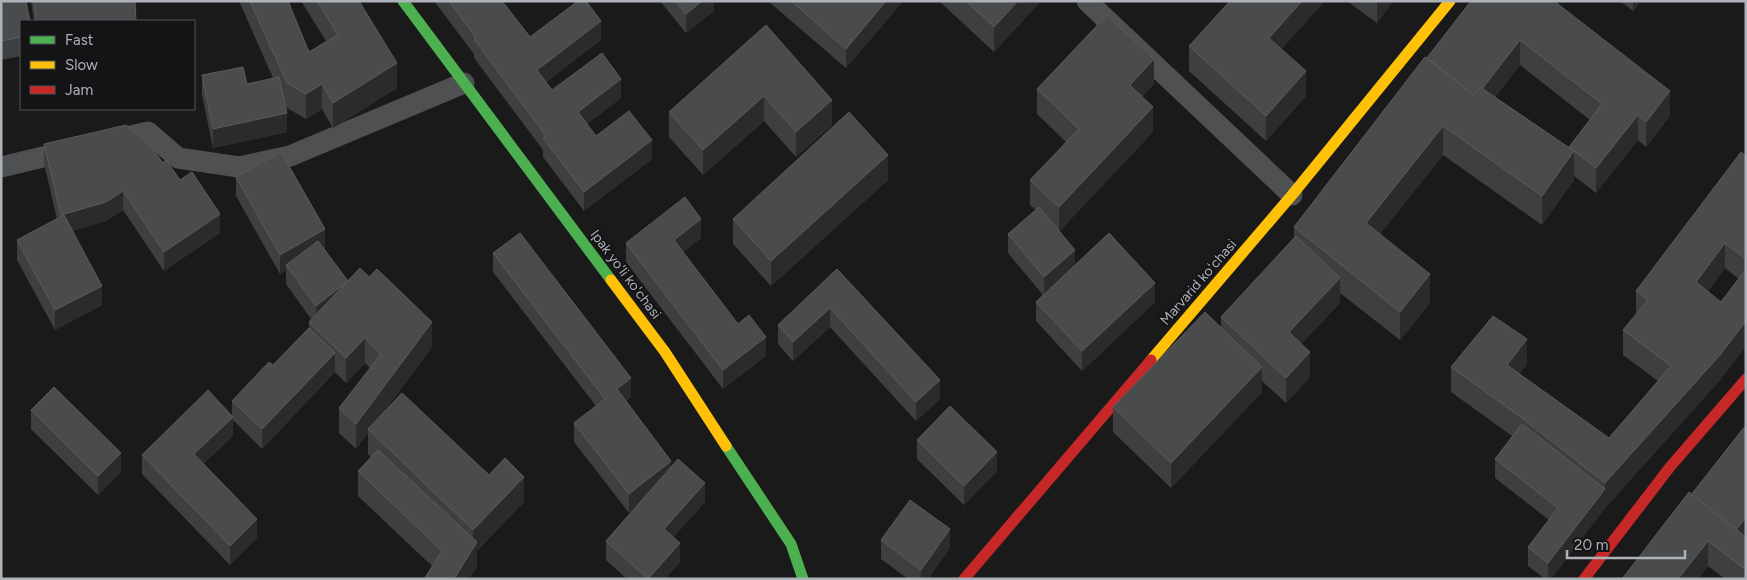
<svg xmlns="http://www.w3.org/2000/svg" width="1747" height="580" font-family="Figtree,sans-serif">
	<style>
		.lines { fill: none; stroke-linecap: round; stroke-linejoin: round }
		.lane { stroke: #4f5052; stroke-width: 21 }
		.fast { stroke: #4caf50; stroke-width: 11 }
		.slow { stroke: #ffc107; stroke-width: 11 }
		.jam { stroke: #c62828; stroke-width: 11 }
		.wall { fill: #3e3f40; fill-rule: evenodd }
		.shaded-wall { fill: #2b2b2b }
		.building { fill: #4a4b4d; stroke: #5a5b5e }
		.labels { text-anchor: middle; stroke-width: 4; stroke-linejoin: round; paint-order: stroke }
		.street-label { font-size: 14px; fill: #adb2b9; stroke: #141416 }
	</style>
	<rect width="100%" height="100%" fill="#1a1a1a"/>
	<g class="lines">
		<g class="lane">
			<path d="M 1087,1 L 1292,195"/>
			<path d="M 109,141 L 148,132 L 178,158 L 239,167 L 290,156 L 464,83"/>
			<path d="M 1,167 L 72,150"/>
		</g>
		<g class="fast">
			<path d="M 403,1 L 611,280"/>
			<path d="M 726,446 L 791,544 L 803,579"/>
		</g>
		<g class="slow">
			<path d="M 611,280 L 665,352 L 726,446"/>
			<path d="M 1151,360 L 1292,195 L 1450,1"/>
		</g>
		<g class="jam">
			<path d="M 964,579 L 1151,360"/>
			<path d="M 1584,579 L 1670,467 L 1746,379"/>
		</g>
	</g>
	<g class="wall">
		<path d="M 1,1 L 21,21 L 21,56 L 1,60 Z"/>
		<path d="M 31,1 L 135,1 L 136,21 L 34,21 Z"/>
		<path d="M 239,1 L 292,1 L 289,4 L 309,52 L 326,41 L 301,1 L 359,1 L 397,88 L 333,128 L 322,109 L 306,119 L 287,108 L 284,103 L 287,132 L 213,148 L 202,95 L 202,75 L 247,84 L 273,78 Z"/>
		<path d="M 434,1 L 502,1 L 530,37 L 601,40 L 546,82 L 552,90 L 621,98 L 587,124 L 596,136 L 652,159 L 584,211 L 543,157 L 543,150 L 474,58 L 474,54 Z"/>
		<path d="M 660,1 L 714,1 L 714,11 L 686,33 Z"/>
		<path d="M 768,1 L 903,1 L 846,68 Z"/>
		<path d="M 939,1 L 1041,1 L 994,52 Z"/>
		<path d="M 1230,1 L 1325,1 L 1281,49 L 1306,96 L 1266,141 L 1189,71 L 1189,46 Z"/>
		<path d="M 1347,1 L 1393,1 L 1377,23 Z"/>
		<path d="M 1471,1 L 1670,116 L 1646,147 L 1638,140 L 1596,193 L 1574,176 L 1574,180 L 1542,225 L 1443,155 L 1380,234 L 1430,303 L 1400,340 L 1340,293 L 1340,303 L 1301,344 L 1310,377 L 1286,403 L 1262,381 L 1262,392 L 1171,488 L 1113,432 L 1113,407 L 1221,327 L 1221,317 L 1294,239 L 1294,227 ZM 1520,65 L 1590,120 L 1569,148 L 1495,97 Z"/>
		<path d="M 1620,1 L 1641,1 L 1633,11 Z"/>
		<path d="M 766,25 L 832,125 L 796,157 L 764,121 L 703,175 L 669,137 L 669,112 Z"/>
		<path d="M 1154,84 L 1142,97 L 1153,132 L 1059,231 L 1075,265 L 1155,302 L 1082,371 L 1036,321 L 1036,302 L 1043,295 L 1008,253 L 1008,234 L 1036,210 L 1030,205 L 1030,180 L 1066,142 L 1037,114 L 1037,89 Z"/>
		<path d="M 44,144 L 163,163 L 180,180 L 220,233 L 164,271 L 123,210 L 106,221 L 72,231 L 102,305 L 55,330 L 17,260 L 17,240 L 57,219 L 44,163 Z"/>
		<path d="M 1746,156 L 1746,346 L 1720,380 L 1605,508 L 1551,579 L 1545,579 L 1528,566 L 1528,547 L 1549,520 L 1495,478 L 1495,459 L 1512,436 L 1451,392 L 1451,367 L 1527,364 L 1519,374 L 1609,438 L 1658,381 L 1623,355 L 1623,330 L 1636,315 L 1636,291 ZM 1725,268 L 1739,279 L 1721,302 L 1708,291 Z"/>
		<path d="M 236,177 L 325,248 L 324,249 L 348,281 L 432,347 L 380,417 L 489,475 L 524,502 L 477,551 L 477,567 L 432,566 L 358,496 L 358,471 L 371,457 L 368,454 L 368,433 L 356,449 L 339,433 L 339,408 L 370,368 L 365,363 L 346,383 L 335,372 L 262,449 L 233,420 L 233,436 L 203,464 L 257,538 L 230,565 L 142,474 L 142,455 L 232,416 L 232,401 L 273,365 L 309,328 L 309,322 L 311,319 L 286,284 L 286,270 L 280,274 L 236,196 Z"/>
		<path d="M 888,180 L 771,286 L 733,244 L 733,219 Z"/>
		<path d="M 701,238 L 683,252 L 738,324 L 766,356 L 723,389 L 626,262 L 626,243 Z"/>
		<path d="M 493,253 L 631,397 L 626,401 L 671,467 L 705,502 L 673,537 L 680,562 L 665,579 L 627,579 L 606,560 L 606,541 L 636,507 L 629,513 L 574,442 L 574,423 L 596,406 L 493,272 Z"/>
		<path d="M 837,269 L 940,399 L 916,421 L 830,327 L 793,361 L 778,344 L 778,325 Z"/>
		<path d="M 31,410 L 121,472 L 98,495 L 31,429 Z"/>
		<path d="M 1746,425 L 1746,536 L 1745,537 L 1746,537 L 1746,579 L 1725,579 L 1708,566 L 1698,579 L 1622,579 L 1691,495 Z"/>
		<path d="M 917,440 L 997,471 L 964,505 L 917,459 Z"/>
		<path d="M 881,540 L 950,548 L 928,579 L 908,579 L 881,559 Z"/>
	</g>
	<g class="shaded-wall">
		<path d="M 702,1 L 714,1 L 714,11 L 686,33 L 686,14 Z"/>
		<path d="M 886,1 L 903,1 L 846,68 L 846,49 Z"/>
		<path d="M 1018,1 L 1041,1 L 994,52 L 994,27 Z"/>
		<path d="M 1302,1 L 1325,1 L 1269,63 L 1269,38 Z"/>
		<path d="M 1377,1 L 1393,1 L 1377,23 Z"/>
		<path d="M 1633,1 L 1641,1 L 1633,11 Z"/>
		<path d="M 601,21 L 601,40 L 537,89 L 537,70 Z"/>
		<path d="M 1520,40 L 1520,65 L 1474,124 L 1474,99 Z"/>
		<path d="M 1154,59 L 1154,84 L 1130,110 L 1130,85 Z"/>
		<path d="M 397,63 L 397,88 L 333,128 L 333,103 Z"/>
		<path d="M 1306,71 L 1306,96 L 1266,141 L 1266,116 Z"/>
		<path d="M 621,79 L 621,98 L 578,131 L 578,112 Z"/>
		<path d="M 322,84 L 322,109 L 306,119 L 306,94 Z"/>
		<path d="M 1670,91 L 1670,116 L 1646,147 L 1646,122 Z"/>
		<path d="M 764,96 L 764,121 L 703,175 L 703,150 Z"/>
		<path d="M 832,100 L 832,125 L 796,157 L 796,132 Z"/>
		<path d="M 1153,107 L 1153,132 L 1059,232 L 1059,207 Z"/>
		<path d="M 287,113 L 287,132 L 213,148 L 213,129 Z"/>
		<path d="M 1638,115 L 1638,140 L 1596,193 L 1596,168 Z"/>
		<path d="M 1443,126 L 1443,155 L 1366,252 L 1366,223 Z"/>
		<path d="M 652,140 L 652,159 L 584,211 L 584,192 Z"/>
		<path d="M 1574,151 L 1574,180 L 1542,225 L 1542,196 Z"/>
		<path d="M 888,155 L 888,180 L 771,286 L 771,261 Z"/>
		<path d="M 123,191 L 123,210 L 106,221 L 61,234 L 61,215 Z"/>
		<path d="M 220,214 L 220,233 L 164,271 L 164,252 Z"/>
		<path d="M 701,219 L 701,238 L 674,259 L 674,240 Z"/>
		<path d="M 325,229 L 325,248 L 288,269 L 286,265 L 286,270 L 280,274 L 280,255 Z"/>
		<path d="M 1725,243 L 1725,268 L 1696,307 L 1696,282 Z"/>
		<path d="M 1075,250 L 1075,269 L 1044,296 L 1044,277 Z"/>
		<path d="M 1430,274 L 1430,303 L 1400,340 L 1400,312 Z"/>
		<path d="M 1340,278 L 1340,303 L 1289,357 L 1289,332 Z"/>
		<path d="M 348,281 L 316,325 L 316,306 Z"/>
		<path d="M 1155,283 L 1155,302 L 1082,371 L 1082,351 Z"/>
		<path d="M 102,286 L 102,305 L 55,330 L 55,310 Z"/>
		<path d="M 830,308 L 830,327 L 793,361 L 793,342 Z"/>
		<path d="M 1746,321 L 1746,346 L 1720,380 L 1605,508 L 1551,579 L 1548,579 L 1548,563 L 1605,489 L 1605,483 Z"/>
		<path d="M 432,322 L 432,347 L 370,431 L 368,429 L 368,433 L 356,449 L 356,424 Z"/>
		<path d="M 766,337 L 766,356 L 723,389 L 723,370 Z"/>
		<path d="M 365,338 L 365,363 L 346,383 L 346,358 Z"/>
		<path d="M 1527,339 L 1527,364 L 1507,390 L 1507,365 Z"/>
		<path d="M 1310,352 L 1310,377 L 1286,403 L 1286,378 Z"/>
		<path d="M 335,353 L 335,372 L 262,449 L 262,429 Z"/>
		<path d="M 1262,367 L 1262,392 L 1171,488 L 1171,463 Z"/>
		<path d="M 631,378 L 631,397 L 617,408 L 617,389 Z"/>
		<path d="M 940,380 L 940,399 L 916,421 L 916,402 Z"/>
		<path d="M 233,417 L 233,436 L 194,473 L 194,454 Z"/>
		<path d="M 997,452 L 997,471 L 964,505 L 964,486 Z"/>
		<path d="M 121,453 L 121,472 L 98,495 L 98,476 Z"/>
		<path d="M 671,461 L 671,480 L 629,513 L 629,494 Z"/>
		<path d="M 524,477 L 524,502 L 477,551 L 477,567 L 469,579 L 454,579 L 473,547 L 473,530 Z"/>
		<path d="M 705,483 L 705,502 L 664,548 L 664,529 Z"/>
		<path d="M 1746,517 L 1746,536 L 1733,552 L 1733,533 Z"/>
		<path d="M 257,519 L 257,538 L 230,565 L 230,546 Z"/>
		<path d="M 950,529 L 950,548 L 928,579 L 921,579 L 921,570 Z"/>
		<path d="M 1708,541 L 1708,566 L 1698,579 L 1678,579 Z"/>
		<path d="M 680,543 L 680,562 L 665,579 L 648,579 Z"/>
	</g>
	<g class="building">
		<path d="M 1,1 L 26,1 L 30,21 L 21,21 L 21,37 L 1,41 Z"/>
		<path d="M 34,1 L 135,1 L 136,21 L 36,21 Z"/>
		<path d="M 250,1 L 288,1 L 309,52 L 338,35 L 317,1 L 359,1 L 397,63 L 333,103 L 322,84 L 306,94 L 287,83 Z"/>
		<path d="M 449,1 L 502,1 L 530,37 L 578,1 L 586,1 L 601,21 L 537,70 L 552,90 L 602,53 L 621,79 L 578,112 L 596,136 L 629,111 L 652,140 L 584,192 L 543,138 L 546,136 L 474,39 L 476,38 Z"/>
		<path d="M 675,1 L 702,1 L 686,14 Z"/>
		<path d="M 791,1 L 886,1 L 846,49 Z"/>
		<path d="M 966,1 L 1018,1 L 994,27 Z"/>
		<path d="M 1230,1 L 1302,1 L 1269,38 L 1306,71 L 1266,116 L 1189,46 Z"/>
		<path d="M 1471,1 L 1554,1 L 1670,91 L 1646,122 L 1638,115 L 1596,168 L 1569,147 L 1602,104 L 1520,40 L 1482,89 L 1480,87 L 1474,95 L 1427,58 Z"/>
		<path d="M 1107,15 L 1154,59 L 1130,85 L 1153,107 L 1059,207 L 1030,180 L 1079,129 L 1037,89 Z"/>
		<path d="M 766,25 L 832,100 L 796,132 L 764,96 L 703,150 L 669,112 Z"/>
		<path d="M 1425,57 L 1474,95 L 1480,87 L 1574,151 L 1542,196 L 1443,126 L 1366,223 L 1430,274 L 1400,312 L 1294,227 Z"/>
		<path d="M 243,67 L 247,84 L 279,77 L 287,113 L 213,129 L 202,75 Z"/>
		<path d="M 849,112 L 888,155 L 771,261 L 733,219 Z"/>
		<path d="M 126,125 L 148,143 L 163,163 L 166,160 L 180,180 L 192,172 L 220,214 L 164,252 L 123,191 L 106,202 L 61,215 L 44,144 Z"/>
		<path d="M 281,152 L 325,229 L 280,255 L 236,177 Z"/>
		<path d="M 1741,152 L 1746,156 L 1746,259 L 1725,243 L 1696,282 L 1721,302 L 1746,269 L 1746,321 L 1720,355 L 1605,483 L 1522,418 L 1451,367 L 1493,316 L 1527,339 L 1507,365 L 1609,438 L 1671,366 L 1623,330 L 1648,300 L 1636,291 Z"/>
		<path d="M 685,197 L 701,219 L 674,240 L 738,324 L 749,315 L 766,337 L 723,370 L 626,243 Z"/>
		<path d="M 1039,207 L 1075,250 L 1044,277 L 1008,234 Z"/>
		<path d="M 64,215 L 102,286 L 55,310 L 17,240 Z"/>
		<path d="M 520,233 L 631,378 L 617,389 L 671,461 L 629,494 L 574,423 L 605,399 L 493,253 Z"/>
		<path d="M 1109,233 L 1155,283 L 1082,351 L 1036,302 Z"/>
		<path d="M 1296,236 L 1340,278 L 1289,332 L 1310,352 L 1286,378 L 1221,317 Z"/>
		<path d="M 318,241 L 348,281 L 316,306 L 286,265 Z"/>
		<path d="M 360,268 L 369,277 L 377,269 L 432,322 L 356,424 L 339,408 L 381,354 L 365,338 L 346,358 L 309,322 Z"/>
		<path d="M 837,269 L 940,380 L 916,402 L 830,308 L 793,342 L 778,325 Z"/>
		<path d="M 1205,312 L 1262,367 L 1171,463 L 1113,407 Z"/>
		<path d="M 309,328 L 335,353 L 262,429 L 232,401 L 269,362 L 273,365 Z"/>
		<path d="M 54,387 L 121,453 L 98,476 L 31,410 Z"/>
		<path d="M 208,390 L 233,417 L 194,454 L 257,519 L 230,546 L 142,455 Z"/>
		<path d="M 402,393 L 489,475 L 505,458 L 524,477 L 473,530 L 368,429 Z"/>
		<path d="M 950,406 L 997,452 L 964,486 L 917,440 Z"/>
		<path d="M 1522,424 L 1605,489 L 1548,563 L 1528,547 L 1558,508 L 1495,459 Z"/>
		<path d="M 1746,425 L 1746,517 L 1736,530 L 1691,495 Z"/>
		<path d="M 378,450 L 477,542 L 454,579 L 424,579 L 442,551 L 358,471 Z"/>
		<path d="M 678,459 L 705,483 L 664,529 L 680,543 L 648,579 L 606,541 Z"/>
		<path d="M 1689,492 L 1746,537 L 1746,570 L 1708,541 L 1678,579 L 1622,579 Z"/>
		<path d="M 910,500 L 950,529 L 921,570 L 881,540 Z"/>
	</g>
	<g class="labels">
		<g class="street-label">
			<text transform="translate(626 274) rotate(53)" y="5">Ipak yo'li ko'chasi</text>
			<text transform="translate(1198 282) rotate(-49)" y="5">Marvarid koʻchasi</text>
		</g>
	</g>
	<rect width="1747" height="580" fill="none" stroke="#adb2b9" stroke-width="5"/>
	<rect x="20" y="20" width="175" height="90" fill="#141416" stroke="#515357"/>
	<rect x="30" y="36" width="25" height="8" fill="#4caf50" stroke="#515357"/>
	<text x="65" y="45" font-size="15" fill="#adb2b9">Fast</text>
	<rect x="30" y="61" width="25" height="8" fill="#ffc107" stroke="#515357"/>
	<text x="65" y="70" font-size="15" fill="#adb2b9">Slow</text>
	<rect x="30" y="86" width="25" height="8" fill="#c62828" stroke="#515357"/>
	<text x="65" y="95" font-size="15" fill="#adb2b9">Jam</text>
	<path d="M1567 550v8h118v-8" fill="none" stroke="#adb2b9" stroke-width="2.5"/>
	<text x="1574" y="550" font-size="15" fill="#adb2b9" stroke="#141416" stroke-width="4" paint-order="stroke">20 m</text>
</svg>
